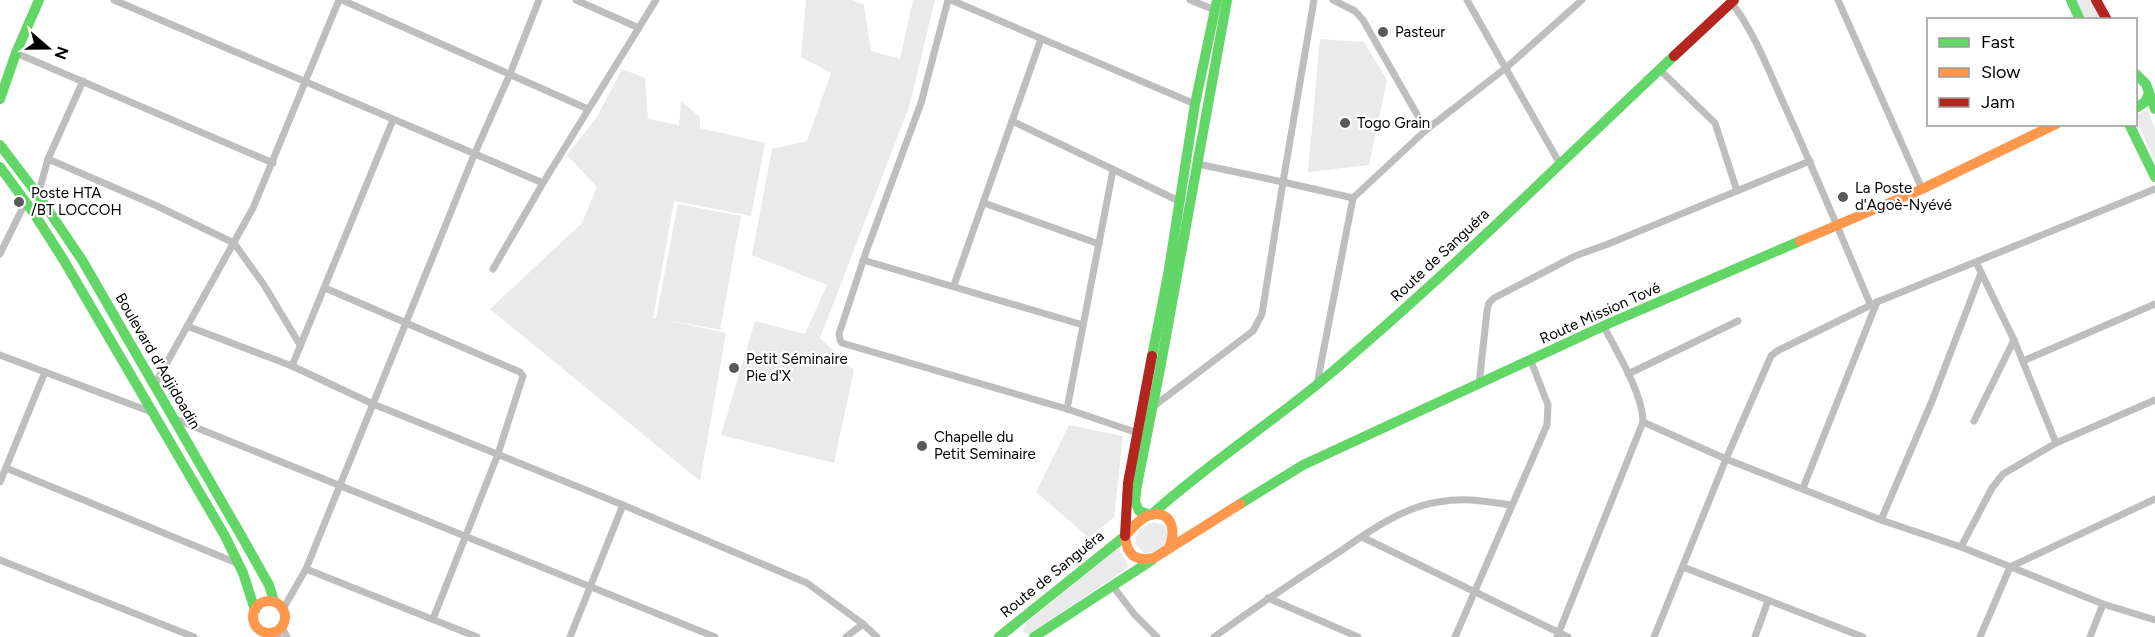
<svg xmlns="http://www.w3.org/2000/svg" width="2155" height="637" font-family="Figtree,sans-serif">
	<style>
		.green { fill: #eaeaea }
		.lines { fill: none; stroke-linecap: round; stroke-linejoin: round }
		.street { stroke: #bebebe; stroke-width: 7 }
		.fast { stroke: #63d668; stroke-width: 10 }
		.slow { stroke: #ff974d; stroke-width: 10 }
		.jam { stroke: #b3261e; stroke-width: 10 }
		.poi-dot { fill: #595959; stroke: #fff; stroke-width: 2 }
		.labels { text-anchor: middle; stroke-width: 4.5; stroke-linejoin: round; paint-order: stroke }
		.poi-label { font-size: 15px; fill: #000; stroke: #fff; text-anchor: start }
		.street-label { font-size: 15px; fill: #000; stroke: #fff }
	</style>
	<rect width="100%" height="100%" fill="#fff"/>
	<g class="green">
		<path d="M 806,0 L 851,0 L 864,5 L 871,51 L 900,59 L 913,0 L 935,0 L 909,107 L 820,338 L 854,370 L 834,463 L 721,435 L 755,321 L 805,334 L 827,285 L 752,255 L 772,149 L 807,141 L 831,73 L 801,57 Z"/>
		<path d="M 2077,0 L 2092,0 L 2100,19 L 2085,19 Z"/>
		<path d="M 1320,39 L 1364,42 L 1387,80 L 1369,165 L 1308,172 Z"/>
		<path d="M 622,69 L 645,78 L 648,119 L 679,125 L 681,101 L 700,117 L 700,128 L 765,143 L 751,216 L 674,201 L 653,318 L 656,318 L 678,204 L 741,216 L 720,330 L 662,319 L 726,333 L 700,481 L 490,309 L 582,223 L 597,187 L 567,155 L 597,117 Z"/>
		<path d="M 2147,110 L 2155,128 L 2155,161 L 2136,119 L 2136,115 Z"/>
		<path d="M 1069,425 L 1123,436 L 1114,517 L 1089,538 L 1036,492 Z"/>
		<path d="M 1154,522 L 1165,526 L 1168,537 C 1164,547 1154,554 1144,553 L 1135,543 C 1135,532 1144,525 1154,522 Z"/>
		<path d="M 1118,548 L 1129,567 L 1029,634 L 1023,632 L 1025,624 Z"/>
	</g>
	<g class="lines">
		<g class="street">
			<path d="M 114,0 L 543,183 L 656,0"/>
			<path d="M 342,0 L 588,109"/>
			<path d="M 576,0 L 639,28"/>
			<path d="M 948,0 L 921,103 L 866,252 L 839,334 L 840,340 L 842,343 L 1067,409 L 1138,433"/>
			<path d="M 951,0 L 1195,104"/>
			<path d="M 1190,0 L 1215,10"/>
			<path d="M 1333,0 L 1355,11 L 1363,20 L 1426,130"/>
			<path d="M 1467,0 L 1560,164"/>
			<path d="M 1838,0 L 1922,189"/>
			<path d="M 1730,1 C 1753,29 1768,69 1783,102 C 1814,170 1842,238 1871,306"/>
			<path d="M 16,53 L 273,163"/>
			<path d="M 1661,71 L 1715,123 L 1737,191"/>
			<path d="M 1012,121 L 1179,201"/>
			<path d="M 48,159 L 157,206 L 234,243 L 264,285 L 300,345"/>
			<path d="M 1198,164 L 1283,182 L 1314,0"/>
			<path d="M 38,195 L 48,159 L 83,81"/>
			<path d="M 984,203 L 1099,244"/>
			<path d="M 0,254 L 26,201"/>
			<path d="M 863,260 L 1083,325"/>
			<path d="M 1976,262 L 2014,340 L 2056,443"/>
			<path d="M 493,269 L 543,183"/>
			<path d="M 954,285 L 1041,39"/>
			<path d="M 325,288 L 520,372 L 523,376 L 498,454 L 433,619"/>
			<path d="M 187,326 L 292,366 L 373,404 L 623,505 L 807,583 L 863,624 L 877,637"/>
			<path d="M 0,355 L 45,372"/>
			<path d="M 2023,361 L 2155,304"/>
			<path d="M 292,366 L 393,120"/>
			<path d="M 1628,374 L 1738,321"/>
			<path d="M 155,384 L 253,208 L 339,0"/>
			<path d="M 1317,384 L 1353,198 L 1426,130 L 1507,67 L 1582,0"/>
			<path d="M 1479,384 L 1487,311 L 1489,303 L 1494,298 L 1575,256 L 1608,244 L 1810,161"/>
			<path d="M 1154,406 L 1253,331 L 1262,314 L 1283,182 L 1353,198"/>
			<path d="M 1067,409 L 1113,170"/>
			<path d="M 175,419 L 715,637"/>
			<path d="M 1974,421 L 2014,340"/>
			<path d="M 1643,422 L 1726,459 L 1881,520 L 1961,547 L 2103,604 L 2155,620"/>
			<path d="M 6,468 L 239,564"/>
			<path d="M 0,482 L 45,372 L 154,413"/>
			<path d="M 1803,488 L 1877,302"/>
			<path d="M 1881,520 L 1932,401 L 1981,273"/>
			<path d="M 1362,537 L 1568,637"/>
			<path d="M 1961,547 L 1992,488 L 2003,474 L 2056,443 L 2155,400"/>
			<path d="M 0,560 L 194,637"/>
			<path d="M 1683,567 L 1863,637"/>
			<path d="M 306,569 L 477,637"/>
			<path d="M 1112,585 L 1134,614 L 1157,637"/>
			<path d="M 1268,598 L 1358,637"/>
			<path d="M 283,609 L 306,569 L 474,155 L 510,74 L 539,0"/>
			<path d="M 282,627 L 287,637"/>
			<path d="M 275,633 L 279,637"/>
			<path d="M 570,637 L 623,505"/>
			<path d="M 846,637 L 863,624"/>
			<path d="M 1214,637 C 1254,608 1294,581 1336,554 C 1367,533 1400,508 1438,502 C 1465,497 1484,501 1511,505"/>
			<path d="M 1455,637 L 1547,425 L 1548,405 L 1531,361"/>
			<path d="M 1557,637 L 1643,422 C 1643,394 1617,352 1604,327"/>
			<path d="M 1654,637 L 1726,459 L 1771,356 L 1777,351 L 1877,302 L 2155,189"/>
			<path d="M 1755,637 L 1768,601"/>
			<path d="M 1980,637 L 2010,567 L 2155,499"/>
			<path d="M 2090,637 L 2103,604"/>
		</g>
		<g class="fast">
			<path d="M 2071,0 L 2080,20"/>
			<path d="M 2136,74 L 2146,84 L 2155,109"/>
			<path d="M 0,99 L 16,53 L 39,0"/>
			<path d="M 2136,108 L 2145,102 L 2149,93"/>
			<path d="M 2129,124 L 2155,177"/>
			<path d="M 0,145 L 38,195 L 82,260 L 242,537 L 269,585 L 274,601"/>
			<path d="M 0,167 L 33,212 L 63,259 L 225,536 L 243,573 L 255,610"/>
			<path d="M 1152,356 L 1168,275 L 1195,104 L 1217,0"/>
			<path d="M 1240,504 L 1303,465 L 1610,323 L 1800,241"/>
			<path d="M 1151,515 C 1204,467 1264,428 1319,383 C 1442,280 1557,166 1674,56"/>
			<path d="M 1151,515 L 1139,511 L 1135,501 L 1137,485 L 1161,364 L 1227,0"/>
			<path d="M 999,637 L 1125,536"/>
			<path d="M 1034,637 L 1152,560"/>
		</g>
		<g class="slow">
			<path d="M 1800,241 L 1922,189 L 2056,124"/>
			<path d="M 1168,549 C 1177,534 1173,509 1150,515 C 1140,518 1132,528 1125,536 C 1127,555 1135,562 1154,558 L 1240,504"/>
			<circle cx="269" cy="617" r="16"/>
		</g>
		<g class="jam">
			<path d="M 2096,0 L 2107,20"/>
			<path d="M 1674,56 L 1734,0"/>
			<path d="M 1125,536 L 1128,483 L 1152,356"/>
		</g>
	</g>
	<g class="poi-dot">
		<circle cx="1383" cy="32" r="6"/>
		<circle cx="1345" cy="123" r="6"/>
		<circle cx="1843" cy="197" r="6"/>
		<circle cx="19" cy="202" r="6"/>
		<circle cx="734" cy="368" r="6"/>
		<circle cx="922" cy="446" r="6"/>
	</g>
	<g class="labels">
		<g class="poi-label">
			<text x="1395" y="37">Pasteur</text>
			<text x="1357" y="128">Togo Grain</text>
			<text x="1855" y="193">La Poste<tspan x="1855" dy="17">d'Agoè-Nyévé</tspan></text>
			<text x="31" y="198">Poste HTA<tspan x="31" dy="17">/BT LOCCOH</tspan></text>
			<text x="746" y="364">Petit Séminaire<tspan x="746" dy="17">Pie d'X</tspan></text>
			<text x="934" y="442">Chapelle du<tspan x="934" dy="17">Petit Seminaire</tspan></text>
		</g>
		<g class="street-label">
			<text transform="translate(1440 255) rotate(-43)" y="5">Route de Sanguéra</text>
			<text transform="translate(1600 313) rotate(-24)" y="5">Route Mission Tové</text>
			<text transform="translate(158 361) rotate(60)" y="5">Boulevard d'Adjidoadin</text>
			<text transform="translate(1052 574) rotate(-39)" y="5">Route de Sanguéra</text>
		</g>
	</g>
	<rect x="1927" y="18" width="210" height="108" fill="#ffffff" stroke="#999999" stroke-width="1.5"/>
	<rect x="1939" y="38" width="30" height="9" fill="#63d668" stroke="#999999" stroke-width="1.5"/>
	<text x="1981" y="48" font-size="18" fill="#000000">Fast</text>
	<rect x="1939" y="68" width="30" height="9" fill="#ff974d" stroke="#999999" stroke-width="1.5"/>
	<text x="1981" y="78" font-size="18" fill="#000000">Slow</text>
	<rect x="1939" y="98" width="30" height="9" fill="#b3261e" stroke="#999999" stroke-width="1.5"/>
	<text x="1981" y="108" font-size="18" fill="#000000">Jam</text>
	<g transform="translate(48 48) rotate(110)" stroke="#ffffff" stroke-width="4.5" paint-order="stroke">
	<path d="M0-4.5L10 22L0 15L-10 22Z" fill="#000000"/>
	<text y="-9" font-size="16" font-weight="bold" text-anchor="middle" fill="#000000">N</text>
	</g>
</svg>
